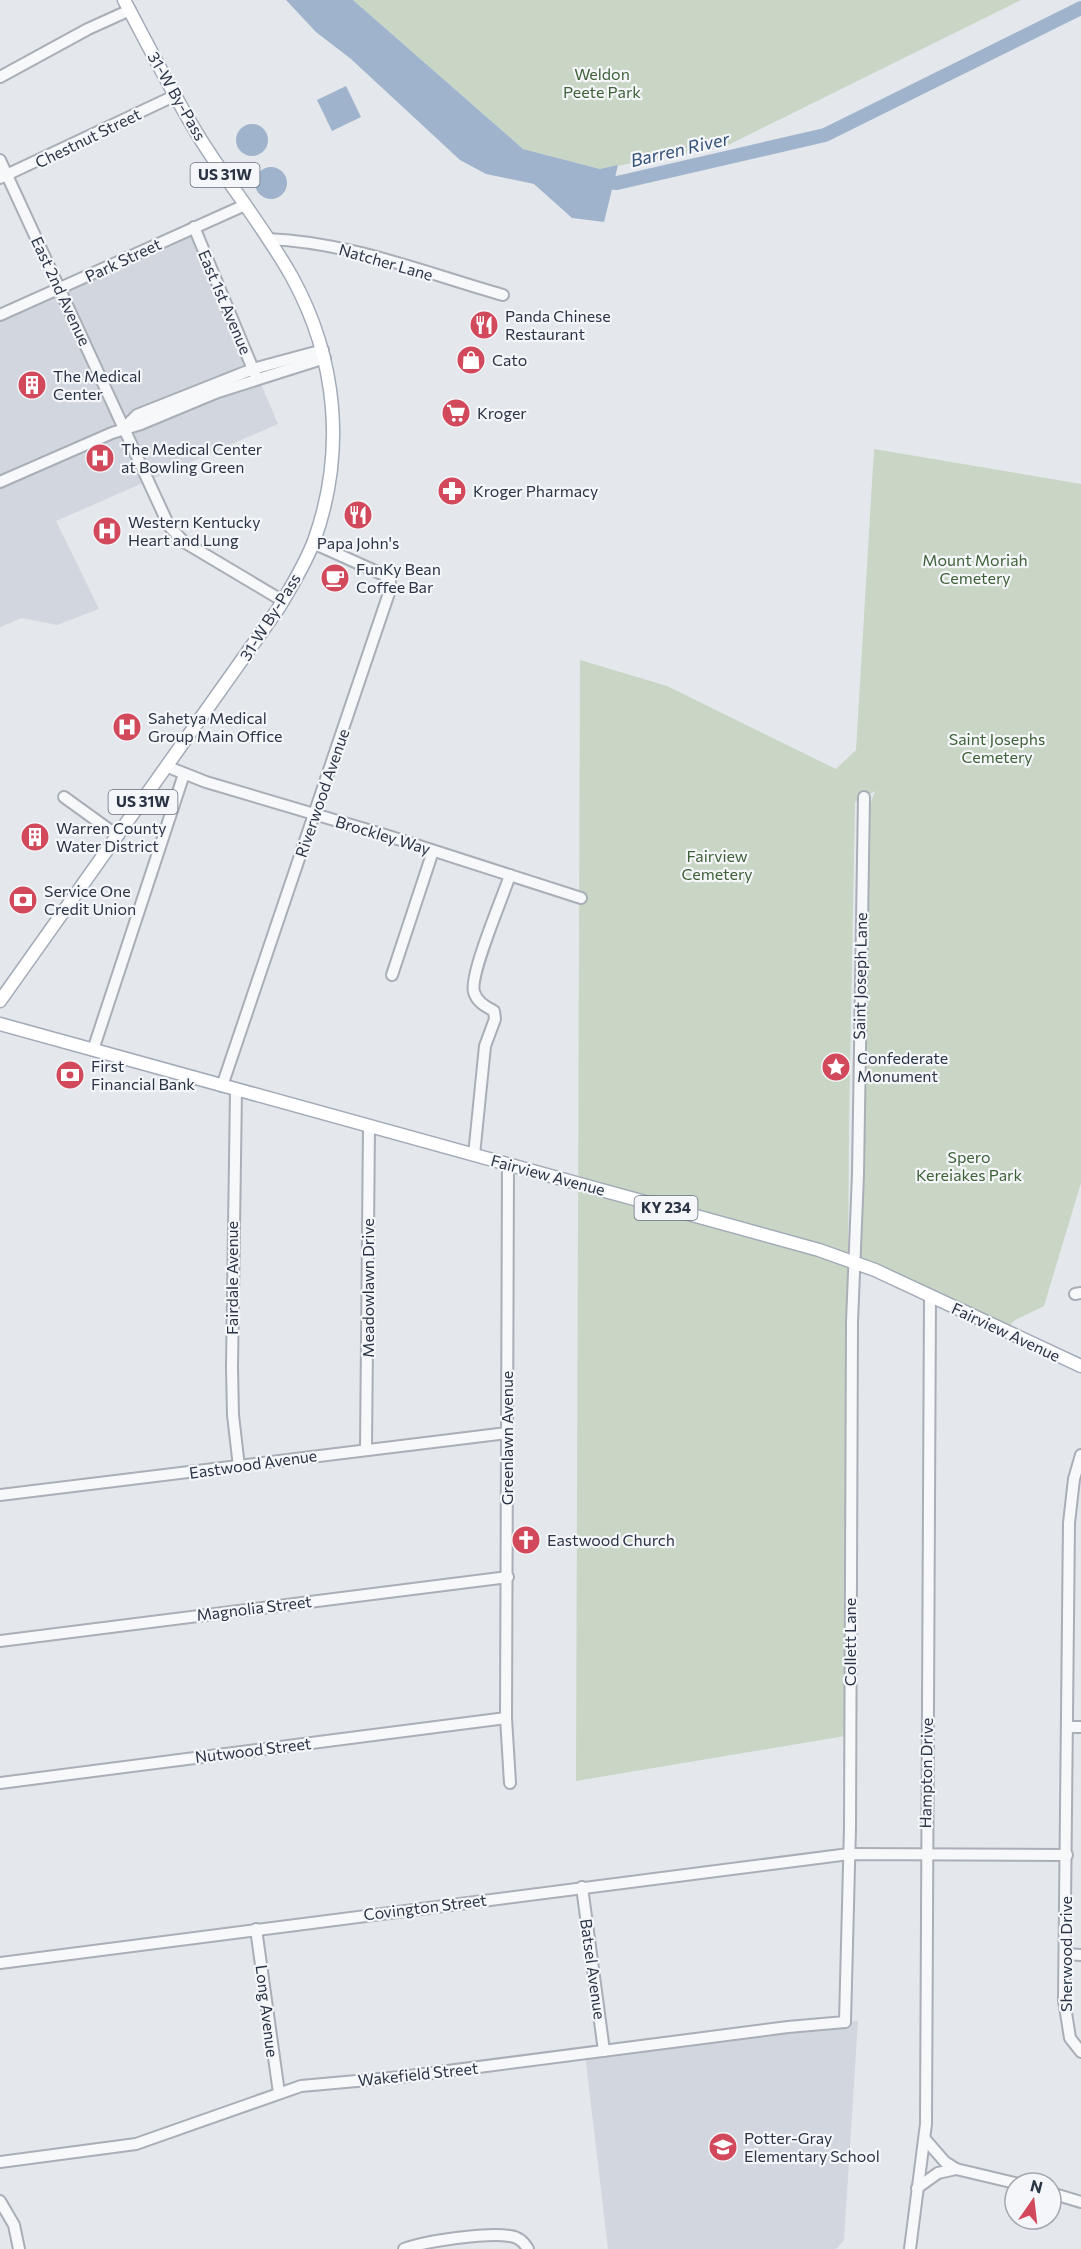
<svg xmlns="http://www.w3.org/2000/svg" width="1081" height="2249" font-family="Commissioner,sans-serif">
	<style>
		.built { fill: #d2d6de }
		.green { fill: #c9d6c5 }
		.water { fill: #9fb4cc }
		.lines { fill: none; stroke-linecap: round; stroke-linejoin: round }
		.river { stroke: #9fb4cc; stroke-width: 14 }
		.minor-casing { stroke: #a9aeb7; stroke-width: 14 }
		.major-casing { stroke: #a3abb8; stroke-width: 15 }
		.minor { stroke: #f7f8fa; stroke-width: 10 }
		.major { stroke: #fff; stroke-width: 12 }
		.labels { text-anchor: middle; stroke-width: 4.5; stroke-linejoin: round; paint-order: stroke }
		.shield { fill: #f4f6f9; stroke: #676e7b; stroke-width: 1.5 }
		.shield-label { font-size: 15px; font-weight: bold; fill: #2b3445 }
		.park-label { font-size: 16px; fill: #3f6138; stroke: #f4f6f9 }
		.street-label { font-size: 16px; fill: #2b3445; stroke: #f4f6f9 }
		.poi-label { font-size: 16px; fill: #2b3445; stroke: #f4f6f9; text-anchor: start }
		.water-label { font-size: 18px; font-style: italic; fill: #34527a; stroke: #f4f6f9 }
	</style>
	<rect width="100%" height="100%" fill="#e4e7ec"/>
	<g class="built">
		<path d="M 194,227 L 278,424 L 56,521 L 99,609 L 57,625 L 22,618 L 0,627 L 0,315 Z"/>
		<path d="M 858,2021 L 844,2240 L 836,2249 L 608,2249 L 585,2054 Z"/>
	</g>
	<g class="green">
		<path d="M 353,0 L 1021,0 L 726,146 L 600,169 L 523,149 Z"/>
		<path d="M 874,449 L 1081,484 L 1081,1183 L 1044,1306 L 1015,1320 L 1004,1331 L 854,1262 L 869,808 L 875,791 L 855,802 L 849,1124 L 845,1736 L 576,1781 L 580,660 L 667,686 L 836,769 L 856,750 Z"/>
	</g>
	<g class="water">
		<path d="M 286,0 L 353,0 L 523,149 L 600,169 L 618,165 L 604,222 L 572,218 L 534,184 L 486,174 L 460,160 L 351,59 L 316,32 Z"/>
		<path d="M 346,86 L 361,117 L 332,131 L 317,100 Z"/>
		<circle cx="252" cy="140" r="16"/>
		<circle cx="271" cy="183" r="16"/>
	</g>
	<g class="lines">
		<path class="river" d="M 596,181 L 617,183 L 825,135 L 1081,8"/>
		<g class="minor-casing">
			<g id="minor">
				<path d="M 0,77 L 88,29 L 130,10"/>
				<path d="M 0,160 L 169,526 L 184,542 L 283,601"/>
				<path d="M 0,178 L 174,96"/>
				<path d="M 194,227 L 255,374"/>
				<path d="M 268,239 C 349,242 426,273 503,295"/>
				<path d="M 0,315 L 245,205"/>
				<path d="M 124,428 L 137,415 L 253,369 L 323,350"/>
				<path d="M 0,482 L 112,433 L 141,424 L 218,392 L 325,358"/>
				<path d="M 168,767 L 206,782 L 385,835 L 581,898"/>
				<path d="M 64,797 L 118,836"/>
				<path d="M 392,975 L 433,851"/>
				<path d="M 93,1050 L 184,774"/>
				<path d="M 222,1086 L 389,593 L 390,581 L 384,575 L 313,543"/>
				<path d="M 236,1090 L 232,1367 L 233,1415 L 239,1467"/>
				<path d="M 474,1155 L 485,1046 L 495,1019 L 494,1011 C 485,1006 477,1002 474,992 C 469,975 503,897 510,875"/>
				<path d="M 508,1164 L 506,1718 L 510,1783"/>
				<path d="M 1075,1294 L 1081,1293"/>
				<path d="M 366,1449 L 369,1126"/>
				<path d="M 1081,1455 L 1074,1479 L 1069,1523 L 1064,2000 L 1070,2038 L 1081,2052"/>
				<path d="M 0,1495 L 507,1433"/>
				<path d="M 0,1641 L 508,1577"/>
				<path d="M 1067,1727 L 1081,1727"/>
				<path d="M 0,1783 L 506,1718"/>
				<path d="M 582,1887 L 604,2051"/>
				<path d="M 256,1929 L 279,2093"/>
				<path d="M 1066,1954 L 1081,1955"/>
				<path d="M 0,1963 L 849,1854 L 1067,1855"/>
				<path d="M 925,2139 L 945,2162 L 956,2169 L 1015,2183"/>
				<path d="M 0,2162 L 136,2144 L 301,2086 L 401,2077 L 788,2027 L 845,2022 L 850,1827 L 852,1322 L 858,1174 L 864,797"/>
				<path d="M 917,2188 L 938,2173 L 956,2169"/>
				<path d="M 1051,2193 L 1081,2202"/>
				<path d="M 0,2201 L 14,2225 L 19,2249"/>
				<path d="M 404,2249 C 425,2241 488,2232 510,2236 C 519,2237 524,2242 528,2249"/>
				<path d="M 910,2249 L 926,2124 L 930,1296"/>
			</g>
		</g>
		<g class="major-casing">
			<g id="major">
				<path d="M 0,1001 L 278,609 C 291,587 305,565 314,541 C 346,452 337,359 292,277 C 265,229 230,186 201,140 C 173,95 149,47 124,0"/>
				<path d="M 0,1024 L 819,1250 L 875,1270 L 1081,1366"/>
			</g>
		</g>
		<use href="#minor" class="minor"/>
		<use href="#major" class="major"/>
	</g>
	<defs>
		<g id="restaurant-disc" transform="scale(1.5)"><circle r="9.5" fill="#d1495b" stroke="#f4f6f9"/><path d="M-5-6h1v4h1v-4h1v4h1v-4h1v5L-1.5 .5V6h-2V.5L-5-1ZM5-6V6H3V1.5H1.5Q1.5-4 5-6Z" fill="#fff"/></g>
		<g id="shop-disc" transform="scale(1.5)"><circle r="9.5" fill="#d1495b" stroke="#f4f6f9"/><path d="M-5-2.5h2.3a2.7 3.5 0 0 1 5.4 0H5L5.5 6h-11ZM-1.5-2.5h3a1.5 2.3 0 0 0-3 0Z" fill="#fff"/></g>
		<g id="building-disc" transform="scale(1.5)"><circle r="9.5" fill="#d1495b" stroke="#f4f6f9"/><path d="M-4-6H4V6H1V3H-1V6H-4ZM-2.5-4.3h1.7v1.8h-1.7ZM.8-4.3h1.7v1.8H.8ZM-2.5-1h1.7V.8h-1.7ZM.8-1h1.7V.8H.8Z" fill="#fff"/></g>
		<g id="supermarket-disc" transform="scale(1.5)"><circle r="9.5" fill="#d1495b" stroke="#f4f6f9"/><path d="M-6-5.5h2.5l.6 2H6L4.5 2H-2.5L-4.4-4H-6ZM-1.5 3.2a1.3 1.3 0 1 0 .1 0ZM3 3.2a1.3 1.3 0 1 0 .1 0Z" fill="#fff"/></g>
		<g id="hospital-disc" transform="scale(1.5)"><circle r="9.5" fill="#d1495b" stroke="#f4f6f9"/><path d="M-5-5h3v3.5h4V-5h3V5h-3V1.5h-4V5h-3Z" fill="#fff"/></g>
		<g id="pharmacy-disc" transform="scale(1.5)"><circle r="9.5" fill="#d1495b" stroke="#f4f6f9"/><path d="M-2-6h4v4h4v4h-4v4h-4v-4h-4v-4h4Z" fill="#fff"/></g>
		<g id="cafe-disc" transform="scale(1.5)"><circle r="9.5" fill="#d1495b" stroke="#f4f6f9"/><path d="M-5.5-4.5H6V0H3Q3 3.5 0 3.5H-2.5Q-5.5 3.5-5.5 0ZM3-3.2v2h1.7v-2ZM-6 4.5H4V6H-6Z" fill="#fff"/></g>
		<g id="bank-disc" transform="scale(1.5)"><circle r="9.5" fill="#d1495b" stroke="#f4f6f9"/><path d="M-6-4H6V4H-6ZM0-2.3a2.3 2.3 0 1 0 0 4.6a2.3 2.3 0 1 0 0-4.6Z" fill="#fff"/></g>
		<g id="sight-disc" transform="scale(1.5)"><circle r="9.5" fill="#d1495b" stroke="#f4f6f9"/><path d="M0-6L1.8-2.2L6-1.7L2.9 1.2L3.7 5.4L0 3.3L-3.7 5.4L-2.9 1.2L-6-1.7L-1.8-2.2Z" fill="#fff"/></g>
		<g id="church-disc" transform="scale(1.5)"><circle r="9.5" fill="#d1495b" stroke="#f4f6f9"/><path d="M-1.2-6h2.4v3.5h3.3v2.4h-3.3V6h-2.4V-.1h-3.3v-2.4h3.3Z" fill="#fff"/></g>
		<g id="school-disc" transform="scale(1.5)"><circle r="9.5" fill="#d1495b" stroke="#f4f6f9"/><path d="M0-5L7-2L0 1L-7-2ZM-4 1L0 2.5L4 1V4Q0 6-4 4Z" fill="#fff"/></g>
	</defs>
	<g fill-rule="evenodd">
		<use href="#restaurant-disc" x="484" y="325"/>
		<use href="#shop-disc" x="471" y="360"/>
		<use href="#building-disc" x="32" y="385"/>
		<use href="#supermarket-disc" x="456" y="413"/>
		<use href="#hospital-disc" x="100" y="458"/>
		<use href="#pharmacy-disc" x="452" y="491"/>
		<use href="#restaurant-disc" x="358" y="515"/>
		<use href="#hospital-disc" x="107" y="531"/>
		<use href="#cafe-disc" x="335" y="578"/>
		<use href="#hospital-disc" x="127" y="727"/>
		<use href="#building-disc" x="35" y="837"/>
		<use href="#bank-disc" x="23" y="900"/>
		<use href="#sight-disc" x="836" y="1067"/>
		<use href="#bank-disc" x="70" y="1075"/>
		<use href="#church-disc" x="526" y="1540"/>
		<use href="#school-disc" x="723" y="2147"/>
	</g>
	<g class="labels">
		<g class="shield">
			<rect x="190.5" y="163" width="69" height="24" rx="4.5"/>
			<rect x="108.5" y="790" width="69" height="24" rx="4.5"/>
			<rect x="634.5" y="1196" width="63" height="24" rx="4.5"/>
		</g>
		<g class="shield-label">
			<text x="225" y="180">US 31W</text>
			<text x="143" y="807">US 31W</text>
			<text x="666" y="1213">KY 234</text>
		</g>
		<g class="park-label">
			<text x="602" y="80">Weldon<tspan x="602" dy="18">Peete Park</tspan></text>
			<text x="975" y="566">Mount Moriah<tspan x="975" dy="18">Cemetery</tspan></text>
			<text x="997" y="745">Saint Josephs<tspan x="997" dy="18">Cemetery</tspan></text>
			<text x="717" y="862">Fairview<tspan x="717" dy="18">Cemetery</tspan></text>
			<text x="969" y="1163">Spero<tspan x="969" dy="18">Kereiakes Park</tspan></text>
		</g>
		<g class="street-label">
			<text transform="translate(177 96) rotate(60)" y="6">31-W By-Pass</text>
			<text transform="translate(88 138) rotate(-26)" y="6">Chestnut Street</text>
			<text transform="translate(123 260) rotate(-25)" y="6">Park Street</text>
			<text transform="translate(386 262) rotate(16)" y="6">Natcher Lane</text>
			<text transform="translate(61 291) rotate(65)" y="6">East 2nd Avenue</text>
			<text transform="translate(225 302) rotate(67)" y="6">East 1st Avenue</text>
			<text transform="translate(270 617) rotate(-58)" y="6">31-W By-Pass</text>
			<text transform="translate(322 793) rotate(-71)" y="6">Riverwood Avenue</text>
			<text transform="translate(383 835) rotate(17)" y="6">Brockley Way</text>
			<text transform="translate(860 976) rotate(-89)" y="6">Saint Joseph Lane</text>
			<text transform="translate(548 1175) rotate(15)" y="6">Fairview Avenue</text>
			<text transform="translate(232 1278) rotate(-90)" y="6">Fairdale Avenue</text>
			<text transform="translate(368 1288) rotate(-90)" y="6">Meadowlawn Drive</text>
			<text transform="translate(1006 1332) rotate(25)" y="6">Fairview Avenue</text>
			<text transform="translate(507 1438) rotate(-90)" y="6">Greenlawn Avenue</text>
			<text transform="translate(253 1464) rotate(-8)" y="6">Eastwood Avenue</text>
			<text transform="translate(254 1608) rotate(-7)" y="6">Magnolia Street</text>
			<text transform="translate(850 1642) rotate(-90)" y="6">Collett Lane</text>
			<text transform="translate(253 1750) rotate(-7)" y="6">Nutwood Street</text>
			<text transform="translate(926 1773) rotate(-89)" y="6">Hampton Drive</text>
			<text transform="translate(425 1907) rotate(-7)" y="6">Covington Street</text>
			<text transform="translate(1066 1954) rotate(-90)" y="6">Sherwood Drive</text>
			<text transform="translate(593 1969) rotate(82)" y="6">Batsel Avenue</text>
			<text transform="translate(267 2011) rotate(83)" y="6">Long Avenue</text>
			<text transform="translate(418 2074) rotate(-6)" y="6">Wakefield Street</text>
		</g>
		<g class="poi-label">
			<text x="505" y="322">Panda Chinese<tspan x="505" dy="18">Restaurant</tspan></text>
			<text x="492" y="366">Cato</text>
			<text x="53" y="382">The Medical<tspan x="53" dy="18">Center</tspan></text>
			<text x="477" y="419">Kroger</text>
			<text x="121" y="455">The Medical Center<tspan x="121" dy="18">at Bowling Green</tspan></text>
			<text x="473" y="497">Kroger Pharmacy</text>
			<text x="128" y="528">Western Kentucky<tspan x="128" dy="18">Heart and Lung</tspan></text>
			<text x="358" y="549" text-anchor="middle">Papa John's</text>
			<text x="356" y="575">FunKy Bean<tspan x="356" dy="18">Coffee Bar</tspan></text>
			<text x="148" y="724">Sahetya Medical<tspan x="148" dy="18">Group Main Office</tspan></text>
			<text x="56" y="834">Warren County<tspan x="56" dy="18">Water District</tspan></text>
			<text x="44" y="897">Service One<tspan x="44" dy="18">Credit Union</tspan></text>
			<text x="857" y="1064">Confederate<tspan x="857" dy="18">Monument</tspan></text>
			<text x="91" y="1072">First<tspan x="91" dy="18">Financial Bank</tspan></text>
			<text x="547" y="1546">Eastwood Church</text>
			<text x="744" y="2144">Potter-Gray<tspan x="744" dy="18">Elementary School</tspan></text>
		</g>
		<g class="water-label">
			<text transform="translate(680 150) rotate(-13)" y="6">Barren River</text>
		</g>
	</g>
	<g transform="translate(1033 2201) rotate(14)"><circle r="28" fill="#f4f6f9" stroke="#a4a8b1" stroke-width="1.5"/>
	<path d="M0-4.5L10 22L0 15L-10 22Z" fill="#d1495b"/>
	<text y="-9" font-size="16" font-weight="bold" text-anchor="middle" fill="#2b3445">N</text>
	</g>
</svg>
